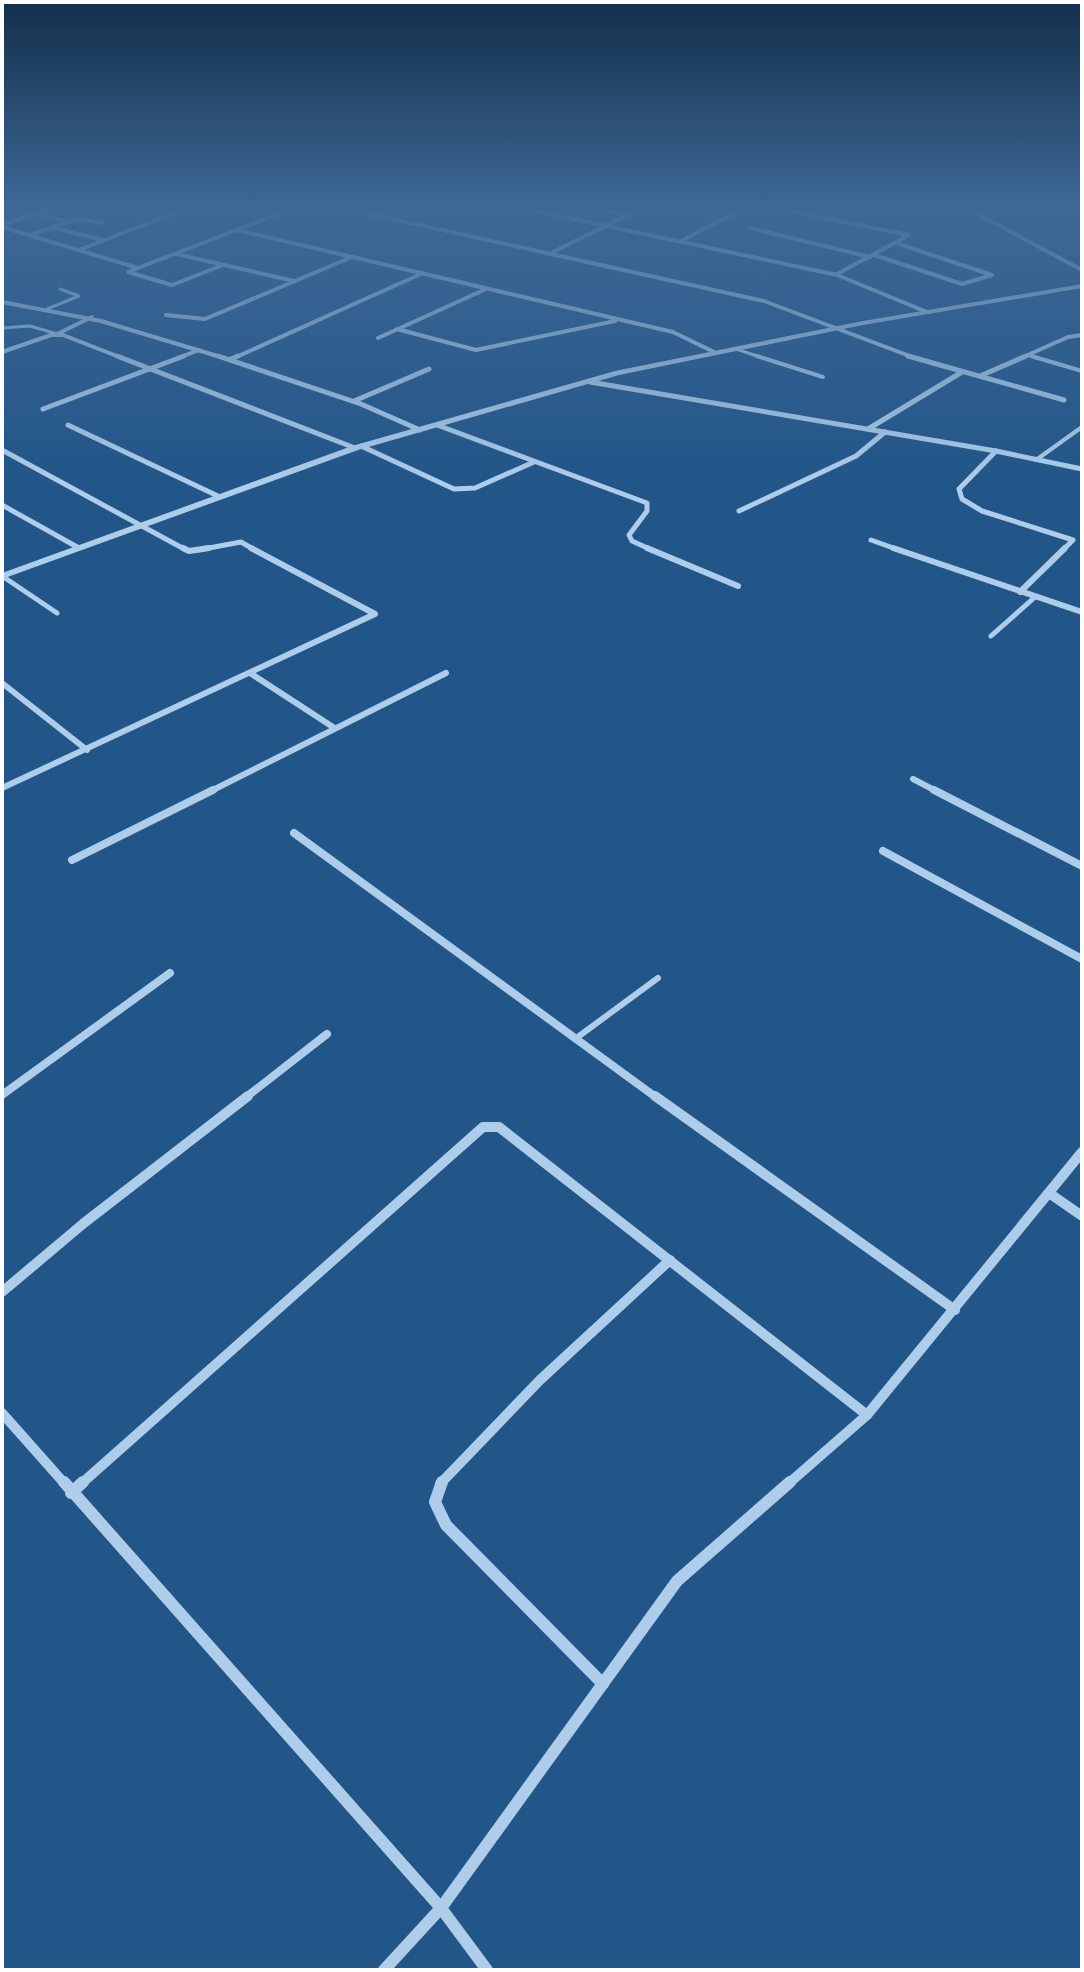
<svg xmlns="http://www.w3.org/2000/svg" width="1084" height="1972" font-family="Raleway,sans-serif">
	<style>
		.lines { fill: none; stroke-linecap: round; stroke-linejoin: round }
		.stream { stroke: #a1c8eb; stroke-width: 4 }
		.service-far3 { stroke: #adcdea; stroke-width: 3 }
		.service-far2 { stroke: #adcdea; stroke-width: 4 }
		.service-far1 { stroke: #adcdea; stroke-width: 5 }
		.service { stroke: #adcdea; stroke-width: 6 }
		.minor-far5 { stroke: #adcdea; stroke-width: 4 }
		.minor-far4 { stroke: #adcdea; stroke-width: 5 }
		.minor-far3 { stroke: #adcdea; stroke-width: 6 }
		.minor-far2 { stroke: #adcdea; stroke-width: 8 }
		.minor-far1 { stroke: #adcdea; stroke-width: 10 }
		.minor { stroke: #adcdea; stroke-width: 12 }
		.tertiary { fill: #adcdea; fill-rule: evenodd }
	</style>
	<rect width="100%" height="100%" fill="#225688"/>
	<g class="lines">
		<path class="stream" d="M 961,205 L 1082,270"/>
		<g class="service-far3">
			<path d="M 47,309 L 79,296 L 60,289"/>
			<path d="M 2,328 L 30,326 L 57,334"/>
			<path d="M 736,349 L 763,358"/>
			<path d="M 1028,355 L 1037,358"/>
		</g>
		<g class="service-far2">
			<path d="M 757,356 L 823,377"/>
			<path d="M 1031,356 L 1082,371"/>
			<path d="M 1036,460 L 1082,427"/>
		</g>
		<g class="service-far1">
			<path d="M 2,576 L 57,613"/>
			<path d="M 991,636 L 1035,597"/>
		</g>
		<path class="service" d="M 575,1039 L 658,978"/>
		<g class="minor-far5">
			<path d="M 329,205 L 764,301 L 915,358"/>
			<path d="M 508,205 L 837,275 L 927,312"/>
			<path d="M 578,205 L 629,215"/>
			<path d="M 758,205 L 909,235 L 837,274"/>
			<path d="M 37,214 L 70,222"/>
			<path d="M 2,225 L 62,205"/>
			<path d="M 2,227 L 138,268 L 128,272 L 172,285 L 223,265"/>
			<path d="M 52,228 L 104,240"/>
			<path d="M 750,228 L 870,257"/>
			<path d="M 237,230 L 673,332 L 716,353"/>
			<path d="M 30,235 L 77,219 L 102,223"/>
			<path d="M 683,240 L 749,205"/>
			<path d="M 79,250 L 174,213 L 143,205"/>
			<path d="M 553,252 L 649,205"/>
			<path d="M 176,254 L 294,281"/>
			<path d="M 874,255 L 962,284 L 992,275 L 896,243"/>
			<path d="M 138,268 L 301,205"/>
			<path d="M 2,302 L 101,321 L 224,358"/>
			<path d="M 166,315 L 205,319 L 352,257"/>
			<path d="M 397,329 L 476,350 L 615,321"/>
			<path d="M 57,334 L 92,317"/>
			<path d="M 378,338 L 486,289"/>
			<path d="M 2,352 L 51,335 L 63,335 L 122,358"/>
			<path d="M 178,358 L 199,350"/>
			<path d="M 234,358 L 423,273"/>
			<path d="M 1021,358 L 1068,337 L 1082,335"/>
		</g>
		<g class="minor-far4">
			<path d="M 117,356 L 355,448"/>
			<path d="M 218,356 L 361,404 L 420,430"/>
			<path d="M 908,356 L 1064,400"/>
			<path d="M 231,359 L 238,356"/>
			<path d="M 980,376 L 1026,356"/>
			<path d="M 590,382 L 996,451 L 1082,469"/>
			<path d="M 354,401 L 429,369"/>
			<path d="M 43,409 L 184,356"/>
			<path d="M 68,425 L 220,497"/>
			<path d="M 437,425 L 647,503 L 647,511 L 629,535 L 632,541 L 652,550"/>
			<path d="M 868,429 L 962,372"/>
			<path d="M 361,446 L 454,489 L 475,488 L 534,462"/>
			<path d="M 2,450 L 186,550"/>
			<path d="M 996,451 L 959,489 L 962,499 L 982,511 L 1073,540 L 1063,550"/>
			<path d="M 2,505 L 79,548"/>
			<path d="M 739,511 L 856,456 L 885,432"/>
			<path d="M 871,540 L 899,550"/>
			<path d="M 198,550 L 241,542 L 255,550"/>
		</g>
		<g class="minor-far3">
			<path d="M 183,548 L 189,551 L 209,548"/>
			<path d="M 647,548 L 738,586"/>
			<path d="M 893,548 L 1082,612"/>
			<path d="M 1020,592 L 1065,548"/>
			<path d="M 250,673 L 333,727"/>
			<path d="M 2,683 L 87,750"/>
			<path d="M 913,779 L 938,792"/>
			<path d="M 2,788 L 375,614 L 251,548"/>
			<path d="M 209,792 L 446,673"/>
		</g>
		<g class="minor-far2">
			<path d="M 934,790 L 1082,866"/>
			<path d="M 294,833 L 657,1098"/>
			<path d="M 883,851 L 1082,959"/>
			<path d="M 72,860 L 213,790"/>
			<path d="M 2,1095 L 170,973"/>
			<path d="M 245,1098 L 327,1034"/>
		</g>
		<g class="minor-far1">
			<path d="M 655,1096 L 955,1310"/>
			<path d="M 1049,1193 L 1082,1216"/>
			<path d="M 2,1292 L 84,1223 L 248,1096"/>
			<path d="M 2,1413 L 65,1484"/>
			<path d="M 81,1484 L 483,1127 L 499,1127 L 867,1415"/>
			<path d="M 440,1484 L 540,1380 L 670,1260"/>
			<path d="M 788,1484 L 867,1415 L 1082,1152"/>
		</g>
		<g class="minor">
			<path d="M 64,1482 L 441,1908 L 487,1970"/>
			<path d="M 442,1482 L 435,1502 L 446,1525 L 603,1684"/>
			<path d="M 71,1493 L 83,1482"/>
			<path d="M 384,1970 L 441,1908 L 677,1581 L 790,1482"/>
		</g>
		<path class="tertiary" d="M 1082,284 L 1082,288 L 863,325 L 619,375 L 358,450 L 2,579 L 2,573 L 352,446 L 615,371 L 863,321 Z"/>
	</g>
	<linearGradient id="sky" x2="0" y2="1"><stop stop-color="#132f4b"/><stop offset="0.43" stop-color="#3e6896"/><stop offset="1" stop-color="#3e6896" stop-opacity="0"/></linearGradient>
	<rect width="1084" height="481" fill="url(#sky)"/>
	<rect width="1084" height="1972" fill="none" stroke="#ffffff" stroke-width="8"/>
</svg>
